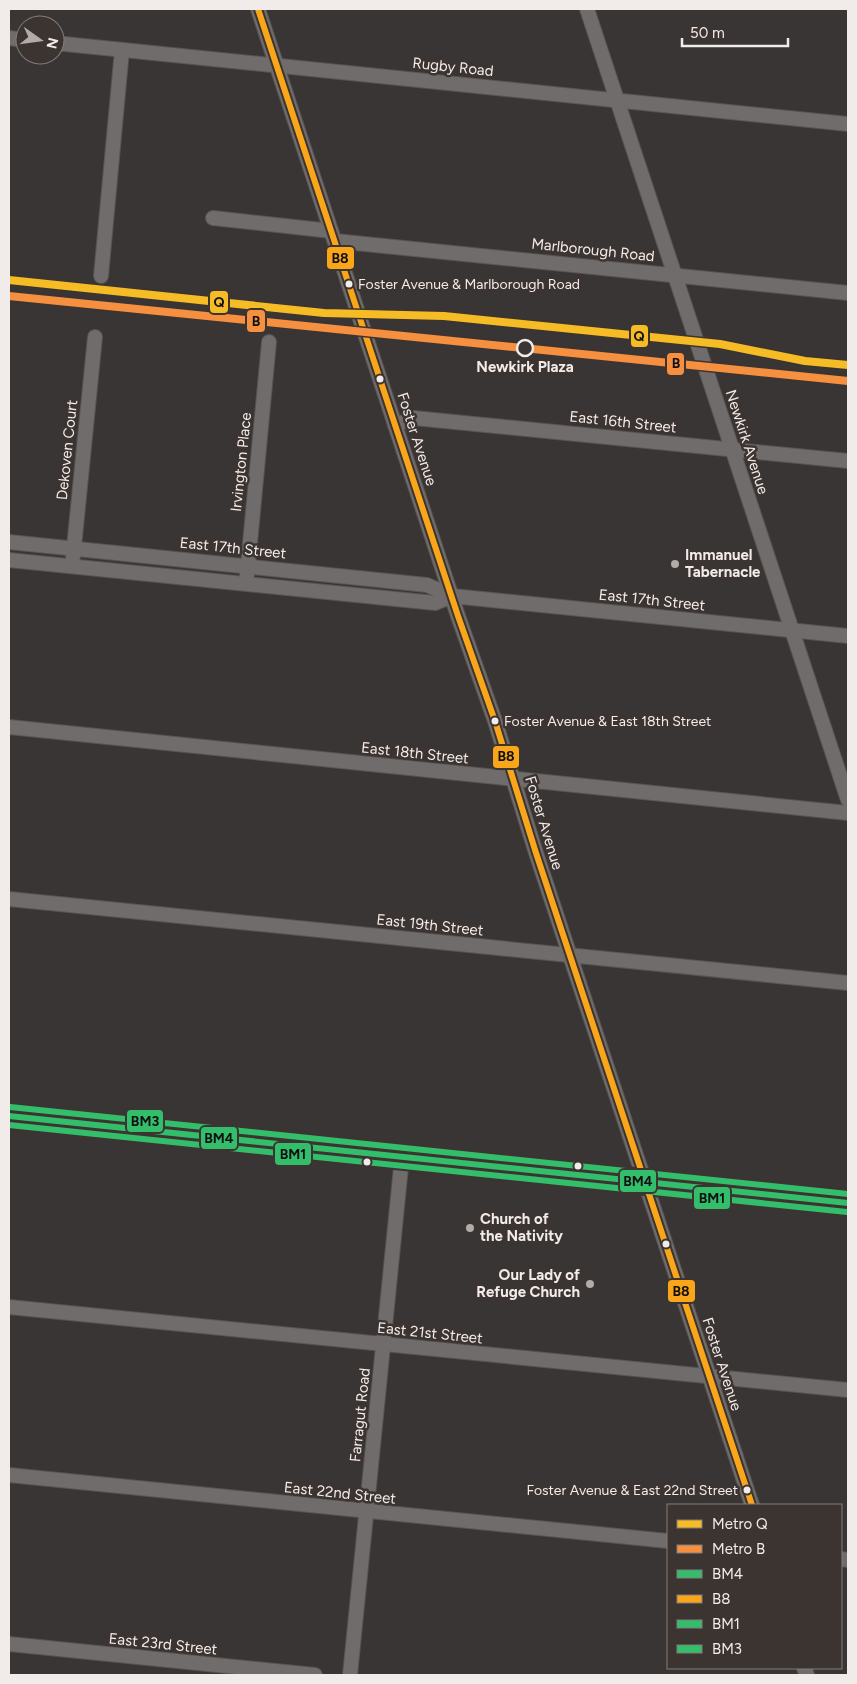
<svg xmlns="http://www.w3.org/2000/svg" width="857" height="1684" font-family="Figtree,sans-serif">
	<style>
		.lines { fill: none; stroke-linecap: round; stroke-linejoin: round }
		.minor-casing { stroke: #575352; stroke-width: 16 }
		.secondary-casing { stroke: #575352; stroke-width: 22 }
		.minor { stroke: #706c6b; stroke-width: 14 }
		.secondary { stroke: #706c6b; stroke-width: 20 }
		.bus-1-casing { stroke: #3c3431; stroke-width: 10 }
		.bus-2-casing { stroke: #3c3431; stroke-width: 10 }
		.bus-3-casing { stroke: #3c3431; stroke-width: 10 }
		.bus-4-casing { stroke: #3c3431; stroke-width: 10 }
		.bus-1 { stroke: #33be6c; stroke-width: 6 }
		.bus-2 { stroke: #faa61a; stroke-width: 6 }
		.bus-3 { stroke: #33be6c; stroke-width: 6 }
		.bus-4 { stroke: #33be6c; stroke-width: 6 }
		.metro-1-casing { stroke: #3c3431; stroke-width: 11 }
		.metro-2-casing { stroke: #3c3431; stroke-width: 11 }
		.metro-1 { stroke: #f6bc26; stroke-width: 8 }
		.metro-2 { stroke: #f59040; stroke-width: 8 }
		.bus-dot { fill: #f1ebea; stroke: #3c3431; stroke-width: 2 }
		.stop-dot { fill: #3c3431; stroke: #f1ebea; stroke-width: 2.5 }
		.poi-dot { fill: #b1abaa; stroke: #3c3431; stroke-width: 2 }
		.labels { text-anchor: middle; stroke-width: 5; stroke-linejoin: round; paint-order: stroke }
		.bus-label { font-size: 14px; fill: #f1ebea; stroke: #3c3431; text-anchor: start }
		.street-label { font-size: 15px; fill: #f1ebea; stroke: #3c3431 }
		.stop-label { font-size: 15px; font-weight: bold; fill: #f1ebea; stroke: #3c3431 }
		.poi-label { font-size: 15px; font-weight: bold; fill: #f1ebea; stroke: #3c3431; text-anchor: start }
		.line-badge { stroke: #3c3431; stroke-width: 2 }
		.pale-badge-label { font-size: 14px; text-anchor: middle; font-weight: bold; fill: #111 }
	</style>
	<rect width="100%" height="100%" fill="#393534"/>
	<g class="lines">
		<g class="minor-casing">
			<g id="minor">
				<path d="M 258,9 L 458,616 L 495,721 L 536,853 L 752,1505"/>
				<path d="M 587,9 L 848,800"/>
				<path d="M 9,38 L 25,40"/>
				<path d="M 55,43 L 848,124"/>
				<path d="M 213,218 L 331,231"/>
				<path d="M 335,241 L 848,293"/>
				<path d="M 101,276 L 122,50"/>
				<path d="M 395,425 L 414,418 L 848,461"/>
				<path d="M 9,542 L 427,585 L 452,596 L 848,636"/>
				<path d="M 73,557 L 95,337"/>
				<path d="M 9,560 L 435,603 L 452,596"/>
				<path d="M 247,575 L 269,342"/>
				<path d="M 9,727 L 848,813"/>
				<path d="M 9,899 L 848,983"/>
				<path d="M 9,1307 L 848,1390"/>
				<path d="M 9,1475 L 668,1541"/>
				<path d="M 841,1559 L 848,1560"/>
				<path d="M 9,1644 L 315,1675"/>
				<path d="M 804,1668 L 807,1675"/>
				<path d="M 350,1675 L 402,1157"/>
			</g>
		</g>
		<g class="secondary-casing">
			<path id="secondary" d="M 9,1116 L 848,1203"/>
		</g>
		<use href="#minor" class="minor"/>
		<use href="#secondary" class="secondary"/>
		<g class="bus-1-casing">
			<path id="bus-1" d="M 9,1116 L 848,1203"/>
		</g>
		<g class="bus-2-casing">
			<path id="bus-2" d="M 258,9 L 458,616 L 495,721 L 536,853 L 752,1505"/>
		</g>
		<g class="bus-3-casing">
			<path id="bus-3" d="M 9,1125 L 847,1212"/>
		</g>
		<g class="bus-4-casing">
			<path id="bus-4" d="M 10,1107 L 848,1194"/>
		</g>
		<use href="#bus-1" class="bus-1"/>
		<use href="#bus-2" class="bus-2"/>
		<use href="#bus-3" class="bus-3"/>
		<use href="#bus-4" class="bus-4"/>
		<g class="metro-1-casing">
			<path id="metro-1" d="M 9,280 L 324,313 L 444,316 L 720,344 L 805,361 L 848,365"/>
		</g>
		<g class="metro-2-casing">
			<path id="metro-2" d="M 9,296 L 848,381"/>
		</g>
		<use href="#metro-1" class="metro-1"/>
		<use href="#metro-2" class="metro-2"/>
	</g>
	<g class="bus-dot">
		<circle cx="349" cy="284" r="4.5"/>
		<circle cx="380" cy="379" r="4.5"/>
		<circle cx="495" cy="721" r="4.5"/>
		<circle cx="367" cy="1162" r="4.5"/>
		<circle cx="578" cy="1166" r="4.5"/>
		<circle cx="666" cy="1244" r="4.5"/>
		<circle cx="747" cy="1490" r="4.5"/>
	</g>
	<circle class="stop-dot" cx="525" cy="348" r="8"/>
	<g class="poi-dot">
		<circle cx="675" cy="564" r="5"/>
		<circle cx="470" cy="1228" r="5"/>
		<circle cx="590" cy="1284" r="5"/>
	</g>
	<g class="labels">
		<g class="bus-label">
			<text x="358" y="289">Foster Avenue &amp; Marlborough Road</text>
			<text x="504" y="726">Foster Avenue &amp; East 18th Street</text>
			<text x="738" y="1495" text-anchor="end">Foster Avenue &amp; East 22nd Street</text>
		</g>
		<g class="street-label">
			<text transform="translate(453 67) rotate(6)" y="5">Rugby Road</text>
			<text transform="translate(593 250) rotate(6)" y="5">Marlborough Road</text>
			<text transform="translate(623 422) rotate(6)" y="5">East 16th Street</text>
			<text transform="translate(417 439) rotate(72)" y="5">Foster Avenue</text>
			<text transform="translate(747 442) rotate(72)" y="5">Newkirk Avenue</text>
			<text transform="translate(67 450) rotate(-84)" y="5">Dekoven Court</text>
			<text transform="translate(241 462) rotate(-84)" y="5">Irvington Place</text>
			<text transform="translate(233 548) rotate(6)" y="5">East 17th Street</text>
			<text transform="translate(652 600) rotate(6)" y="5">East 17th Street</text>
			<text transform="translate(415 753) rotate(6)" y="5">East 18th Street</text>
			<text transform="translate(544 823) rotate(73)" y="5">Foster Avenue</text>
			<text transform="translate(430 925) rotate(6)" y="5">East 19th Street</text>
			<text transform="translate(430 1333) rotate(6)" y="5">East 21st Street</text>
			<text transform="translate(722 1364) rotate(72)" y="5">Foster Avenue</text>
			<text transform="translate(360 1415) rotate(-84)" y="5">Farragut Road</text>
			<text transform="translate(340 1493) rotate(6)" y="5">East 22nd Street</text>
			<text transform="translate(163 1644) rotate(6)" y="5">East 23rd Street</text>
		</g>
		<g class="stop-label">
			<text x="525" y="372">Newkirk Plaza</text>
		</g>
		<g class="poi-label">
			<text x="685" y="560">Immanuel<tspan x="685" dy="17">Tabernacle</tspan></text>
			<text x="480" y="1224">Church of<tspan x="480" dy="17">the Nativity</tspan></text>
			<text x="580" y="1280" text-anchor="end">Our Lady of<tspan x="580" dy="17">Refuge Church</tspan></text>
		</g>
	</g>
	<g class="line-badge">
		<rect x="326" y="246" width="29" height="24" rx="5" fill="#faa61a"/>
		<rect x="209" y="290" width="20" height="24" rx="5" fill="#f6bc26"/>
		<rect x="246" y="309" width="20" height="24" rx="5" fill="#f59040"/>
		<rect x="630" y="324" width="19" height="24" rx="5" fill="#f6bc26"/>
		<rect x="666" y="352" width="19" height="24" rx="5" fill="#f59040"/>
		<rect x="492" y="745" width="28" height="24" rx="5" fill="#faa61a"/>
		<rect x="126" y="1109" width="38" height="24" rx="5" fill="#33be6c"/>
		<rect x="200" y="1126" width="38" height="24" rx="5" fill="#33be6c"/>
		<rect x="274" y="1142" width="38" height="24" rx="5" fill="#33be6c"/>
		<rect x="619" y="1169" width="38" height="24" rx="5" fill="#33be6c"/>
		<rect x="693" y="1186" width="38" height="24" rx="5" fill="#33be6c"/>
		<rect x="667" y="1279" width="29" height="24" rx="5" fill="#faa61a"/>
	</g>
	<g class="pale-badge-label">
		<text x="340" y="263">B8</text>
		<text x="219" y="307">Q</text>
		<text x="256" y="326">B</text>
		<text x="639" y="341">Q</text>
		<text x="676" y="368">B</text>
		<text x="506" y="761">B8</text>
		<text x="145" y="1126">BM3</text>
		<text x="219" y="1143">BM4</text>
		<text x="293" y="1159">BM1</text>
		<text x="638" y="1186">BM4</text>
		<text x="712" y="1203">BM1</text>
		<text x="681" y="1296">B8</text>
	</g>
	<rect width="857" height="1684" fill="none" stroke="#f1ebea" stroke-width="20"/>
	<rect x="667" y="1504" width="175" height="165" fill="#3c3431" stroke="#847d7b"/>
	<rect x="677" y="1520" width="25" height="8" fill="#f6bc26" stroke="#847d7b"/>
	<text x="712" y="1529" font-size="15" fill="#f1ebea">Metro Q</text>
	<rect x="677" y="1545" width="25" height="8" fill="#f59040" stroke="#847d7b"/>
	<text x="712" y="1554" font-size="15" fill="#f1ebea">Metro B</text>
	<rect x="677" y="1570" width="25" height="8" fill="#33be6c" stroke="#847d7b"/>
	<text x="712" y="1579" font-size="15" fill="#f1ebea">BM4</text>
	<rect x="677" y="1595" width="25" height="8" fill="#faa61a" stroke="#847d7b"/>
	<text x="712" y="1604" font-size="15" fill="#f1ebea">B8</text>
	<rect x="677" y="1620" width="25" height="8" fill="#33be6c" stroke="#847d7b"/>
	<text x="712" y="1629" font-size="15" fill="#f1ebea">BM1</text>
	<rect x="677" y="1645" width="25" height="8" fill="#33be6c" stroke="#847d7b"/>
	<text x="712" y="1654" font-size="15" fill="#f1ebea">BM3</text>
	<g transform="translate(40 40) rotate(104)"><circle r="24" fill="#3c3431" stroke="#847d7b"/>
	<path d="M0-4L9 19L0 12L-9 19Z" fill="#b1abaa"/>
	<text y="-8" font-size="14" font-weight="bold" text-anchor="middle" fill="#f1ebea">N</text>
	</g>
	<path d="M682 38v8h106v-8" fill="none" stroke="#f1ebea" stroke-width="2.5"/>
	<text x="690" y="38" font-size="15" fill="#f1ebea" stroke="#3c3431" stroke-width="4" paint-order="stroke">50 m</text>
</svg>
